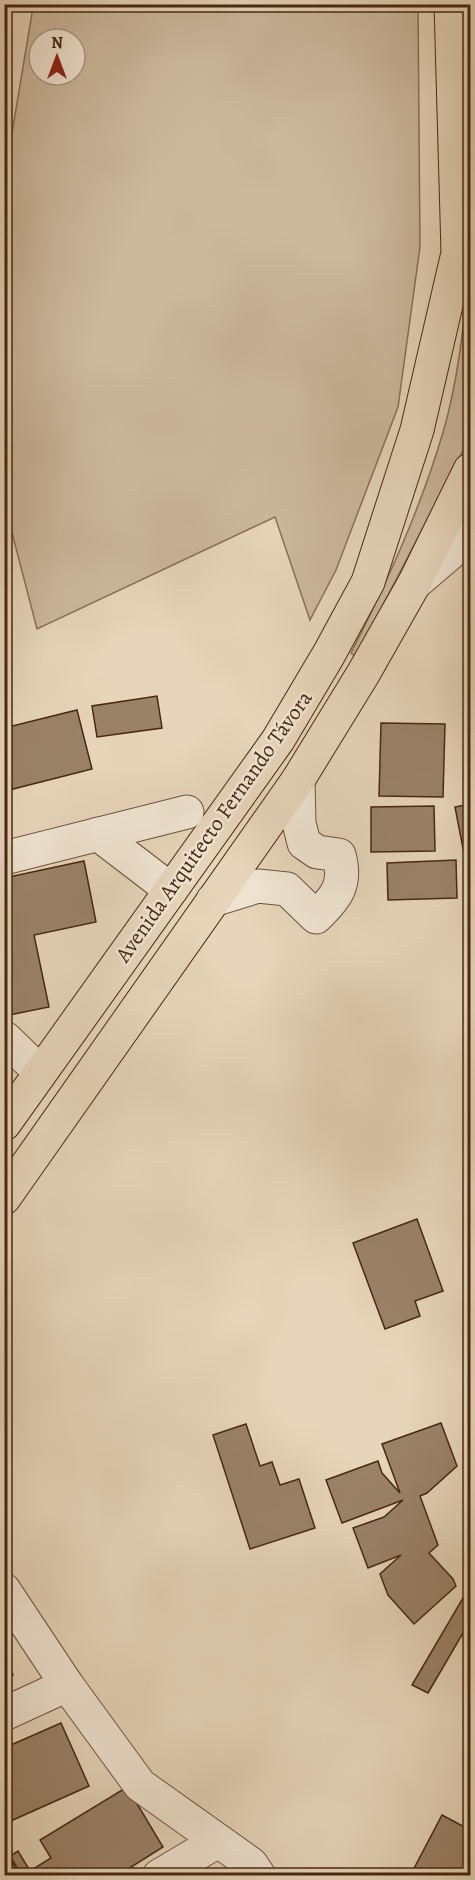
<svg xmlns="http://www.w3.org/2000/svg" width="475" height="1880" font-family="Alegreya,serif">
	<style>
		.green { fill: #cbb89d; stroke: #897057; stroke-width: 1.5; fill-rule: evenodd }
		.building { fill: #9a8269; stroke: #472811; stroke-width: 1.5 }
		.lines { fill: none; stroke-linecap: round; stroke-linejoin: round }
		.minor-casing { stroke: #6f533b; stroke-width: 35 }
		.major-casing { stroke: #472811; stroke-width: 35 }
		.minor { stroke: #efe4d2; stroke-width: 33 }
		.major { stroke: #e6d5ba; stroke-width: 33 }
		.labels { text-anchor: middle; stroke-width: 5; stroke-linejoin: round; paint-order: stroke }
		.street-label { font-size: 22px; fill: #472811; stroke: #efe4d2 }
	</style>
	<rect width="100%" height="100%" fill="#e6d5ba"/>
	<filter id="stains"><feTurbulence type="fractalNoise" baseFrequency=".00333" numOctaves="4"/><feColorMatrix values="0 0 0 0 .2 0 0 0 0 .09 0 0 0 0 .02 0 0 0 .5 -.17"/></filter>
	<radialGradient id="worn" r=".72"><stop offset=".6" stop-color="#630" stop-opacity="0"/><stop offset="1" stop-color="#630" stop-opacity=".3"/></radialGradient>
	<g class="green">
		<path d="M 29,5 L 418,5 L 420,247 L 398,407 L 336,570 L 310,620 L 275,517 L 37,629 L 4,502 L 5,175 L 32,13 ZM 39,39 L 75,39 L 75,75 L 39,75 Z"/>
		<path d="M 470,266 L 470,437 L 356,657 L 351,653 C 388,580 421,508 444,429 C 459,376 464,320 470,266 Z"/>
	</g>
	<g class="building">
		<path d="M 157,696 L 162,728 L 97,737 L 92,706 Z"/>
		<path d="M 77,710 L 92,769 L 9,790 L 4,774 L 4,728 Z"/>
		<path d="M 381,723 L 445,724 L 443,797 L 379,796 Z"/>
		<path d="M 470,804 L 470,863 L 466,864 L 455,807 Z"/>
		<path d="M 434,806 L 435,851 L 371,852 L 371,807 Z"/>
		<path d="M 456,860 L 457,898 L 388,900 L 387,863 Z"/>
		<path d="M 84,861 L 96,922 L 34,935 L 49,1007 L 4,1016 L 4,982 L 11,981 L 4,947 L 4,878 Z"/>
		<path d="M 417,1219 L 443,1291 L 415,1301 L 420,1316 L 385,1329 L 353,1243 Z"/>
		<path d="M 441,1423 L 457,1466 L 427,1493 L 420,1496 L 438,1545 L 429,1553 L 453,1579 L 456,1586 L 414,1624 L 388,1595 L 380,1574 L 401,1555 L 368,1568 L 353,1528 L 384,1517 L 403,1500 L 342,1523 L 326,1480 L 378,1461 L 382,1473 L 400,1493 L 382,1444 Z"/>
		<path d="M 246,1424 L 260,1466 L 272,1462 L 280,1485 L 299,1479 L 315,1528 L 250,1549 L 213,1435 Z"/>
		<path d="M 470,1586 L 470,1621 L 428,1693 L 412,1685 Z"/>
		<path d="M 4,1657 L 13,1675 L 4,1679 Z"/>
		<path d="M 61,1723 L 89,1786 L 4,1824 L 4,1748 Z"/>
		<path d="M 127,1787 L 163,1847 L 117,1876 L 22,1876 L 10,1856 L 18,1851 L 30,1871 L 51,1858 L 40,1840 Z"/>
		<path d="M 442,1815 L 470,1830 L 470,1876 L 410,1876 Z"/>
		<path d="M 4,1844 L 19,1876 L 4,1876 Z"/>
	</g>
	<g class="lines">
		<g class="minor-casing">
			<g id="minor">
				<path d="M 414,584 L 470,536"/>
				<path d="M 98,834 L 171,890"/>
				<path d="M 4,858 L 187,812"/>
				<path d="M 213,900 L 258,886 L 287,889 L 316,917 C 337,897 347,884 339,855 L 317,852 L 304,843 L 299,823 L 298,780"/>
				<path d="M 4,1039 L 6,1039 L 40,1072"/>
				<path d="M 4,1590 L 67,1685 L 140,1785 L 251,1864 L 259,1876"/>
				<path d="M 4,1714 L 67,1685"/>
				<path d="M 159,1876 L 218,1841"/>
			</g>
		</g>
		<g class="major-casing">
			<g id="major">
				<path d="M 4,1124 L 278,740 L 329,654 L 368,582 L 417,430 L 458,253 L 451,4"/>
				<path d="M 4,1198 L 298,780 L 363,674 L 414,584 L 470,470"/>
			</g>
		</g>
		<use href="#minor" class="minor"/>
		<use href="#major" class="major"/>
	</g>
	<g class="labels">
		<g class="street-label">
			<text transform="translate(213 826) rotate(-55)" y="8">Avenida Arquitecto Fernando Távora</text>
		</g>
	</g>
	<rect width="475" height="1880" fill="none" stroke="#e6d5ba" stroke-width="24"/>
	<rect x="6" y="6" width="463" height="1868" fill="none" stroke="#472811" stroke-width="3"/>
	<rect x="12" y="12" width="451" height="1856" fill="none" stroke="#472811" stroke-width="1.5"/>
	<g transform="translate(57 57)"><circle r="28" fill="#efe4d2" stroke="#ac9985" stroke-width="1.5"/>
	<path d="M0-4.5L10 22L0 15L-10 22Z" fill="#8f2418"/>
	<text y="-9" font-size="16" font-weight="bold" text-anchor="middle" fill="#472811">N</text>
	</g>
	<rect width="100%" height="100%" filter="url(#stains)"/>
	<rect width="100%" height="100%" fill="url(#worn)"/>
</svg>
